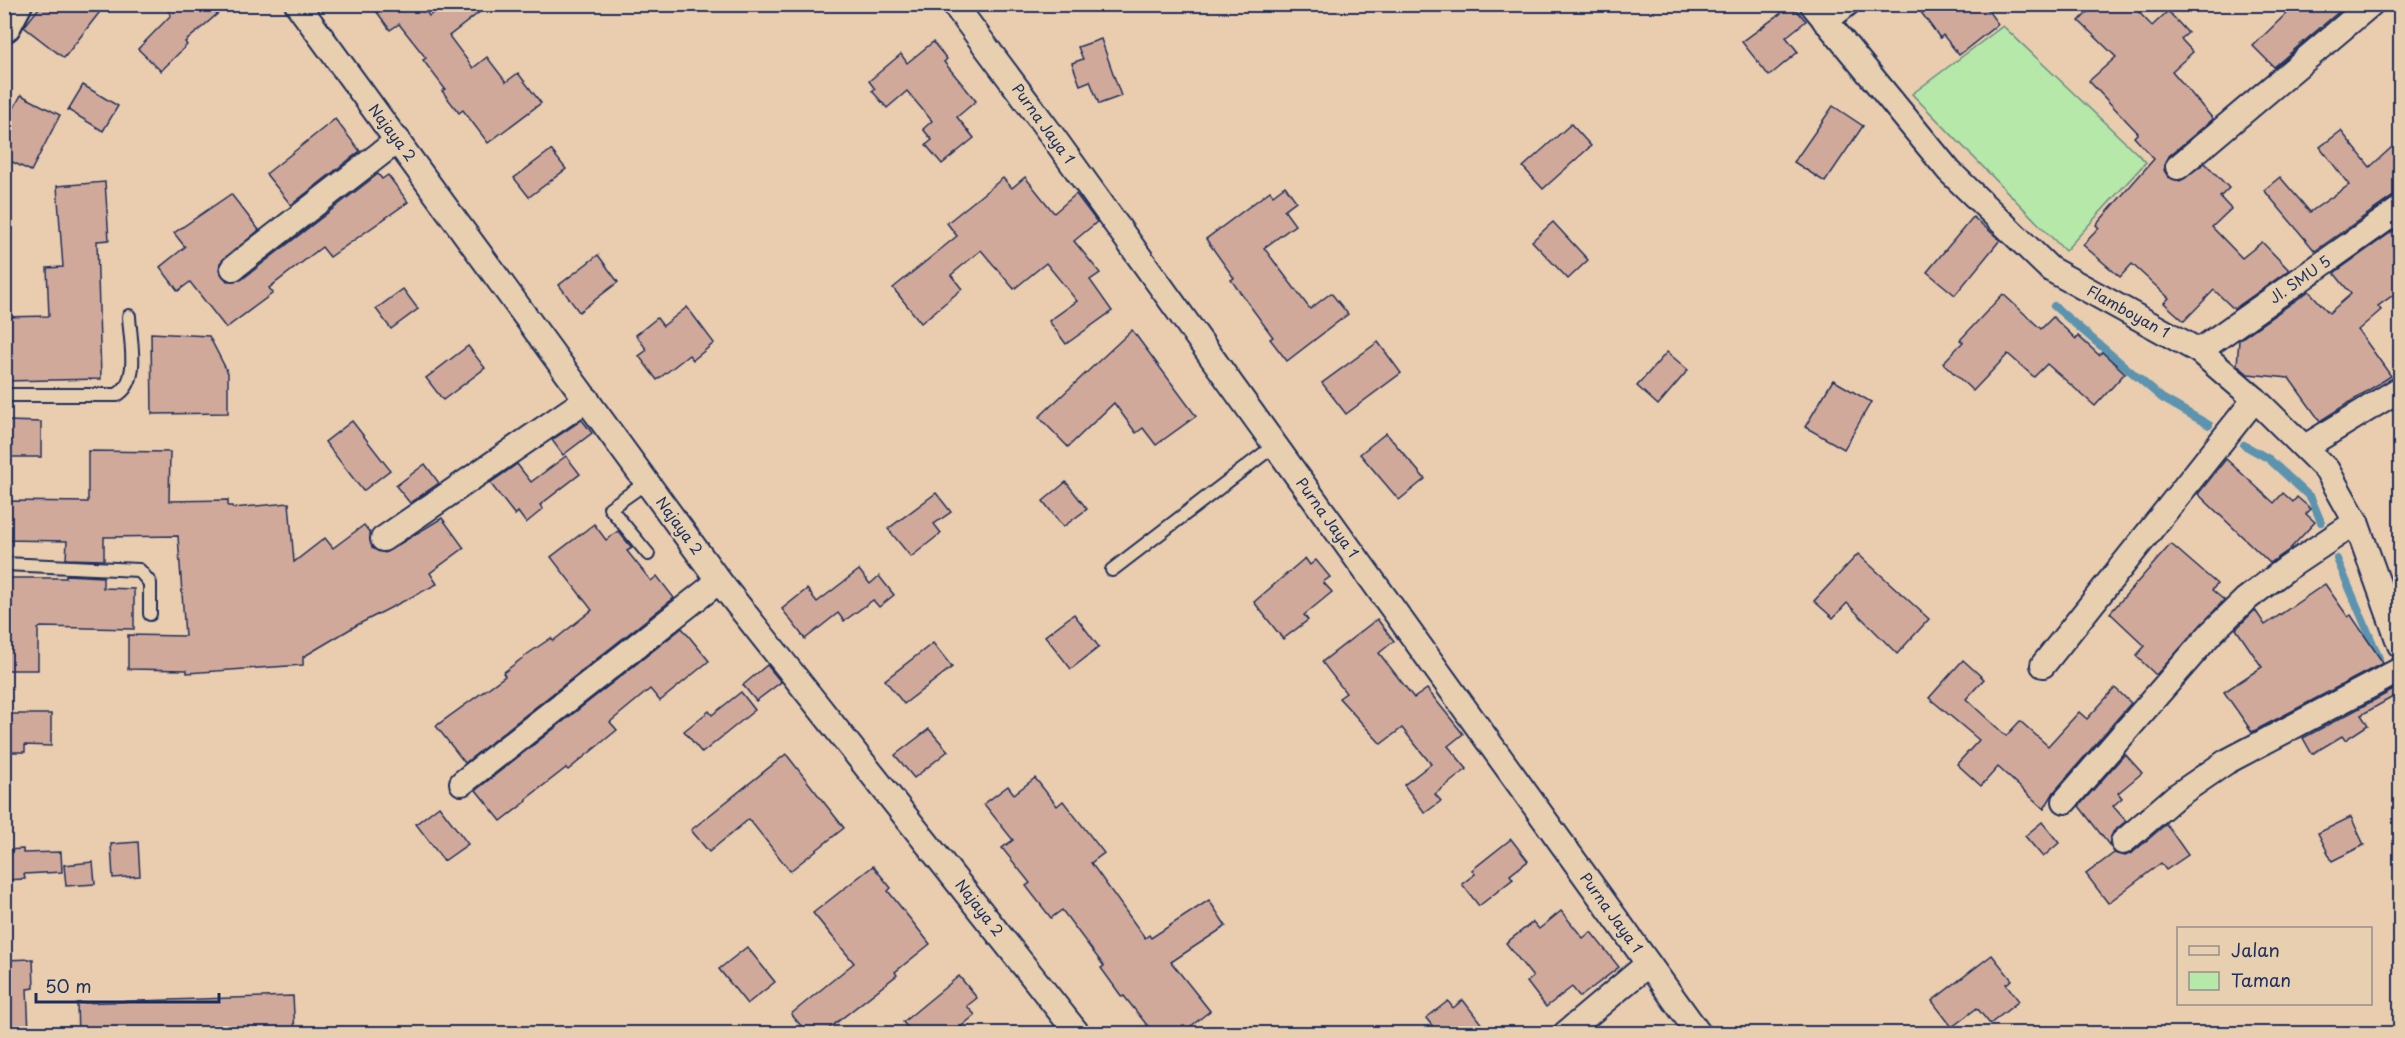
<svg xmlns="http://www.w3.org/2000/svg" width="2405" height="1038" font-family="'Playpen Sans',sans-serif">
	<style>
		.green { fill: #b5e8a9; stroke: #688c84; stroke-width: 1.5 }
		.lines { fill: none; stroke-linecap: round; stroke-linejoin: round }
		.stream { stroke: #5c94af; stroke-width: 8 }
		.building { fill: #d1a99a; stroke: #1b2f5e; stroke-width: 1.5 }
		.lane-casing { stroke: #1b2f5e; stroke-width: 16 }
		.street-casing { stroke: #1b2f5e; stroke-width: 28 }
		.secondary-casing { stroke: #1b2f5e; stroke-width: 38 }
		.lane { stroke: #e8cfb0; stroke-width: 12 }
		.street { stroke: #e8cfb0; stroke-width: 24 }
		.secondary { stroke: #e8cfb0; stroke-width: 33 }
		.labels { text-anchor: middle; stroke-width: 5; stroke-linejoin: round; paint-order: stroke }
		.street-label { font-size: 15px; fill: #1b2f5e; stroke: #e8cfb0 }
	</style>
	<rect width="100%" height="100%" fill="#eaccae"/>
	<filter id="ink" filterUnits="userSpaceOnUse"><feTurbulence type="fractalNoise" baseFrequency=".0167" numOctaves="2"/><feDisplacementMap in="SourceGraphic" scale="12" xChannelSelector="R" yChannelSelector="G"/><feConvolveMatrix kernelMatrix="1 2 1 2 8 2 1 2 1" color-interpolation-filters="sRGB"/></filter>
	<g filter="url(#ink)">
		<path class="green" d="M 2003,26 L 2146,162 L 2065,251 L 1912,94 Z"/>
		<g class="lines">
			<g class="stream">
				<path d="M 2054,306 L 2162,398 L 2209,425"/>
				<path d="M 2244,445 L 2269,459 L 2311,498 L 2321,522"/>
				<path d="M 2337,559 L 2379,658"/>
				<path d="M 2393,689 L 2400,712"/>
			</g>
		</g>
		<g class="building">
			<path d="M 42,4 L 106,4 L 64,58 L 24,27 Z"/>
			<path d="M 163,4 L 229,4 L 185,42 L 187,45 L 161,71 L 138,49 L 171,15 Z"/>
			<path d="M 371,4 L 424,4 L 422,6 L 429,16 L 445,4 L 490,4 L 449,36 L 473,68 L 487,57 L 506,82 L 518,73 L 541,103 L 488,143 L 463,110 L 459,113 L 442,91 L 445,89 L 423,60 L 426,58 L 399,24 L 390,30 Z"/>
			<path d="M 1915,4 L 1983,4 L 1998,24 L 1959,55 L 1943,35 L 1940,38 Z"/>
			<path d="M 2096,4 L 2131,4 L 2152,26 L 2168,11 L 2188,33 L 2181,39 L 2193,52 L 2172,71 L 2213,119 L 2169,156 L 2164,170 L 2168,177 L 2180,181 L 2205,163 L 2229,188 L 2220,197 L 2231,209 L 2212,227 L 2242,258 L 2262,242 L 2289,270 L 2234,309 L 2214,290 L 2184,321 L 2164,303 L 2169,298 L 2132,264 L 2120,277 L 2083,245 L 2099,228 L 2096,225 L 2154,159 L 2134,137 L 2138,133 L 2089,81 L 2116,57 L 2079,21 Z"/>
			<path d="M 2296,4 L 2348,4 L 2274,67 L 2253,46 Z"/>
			<path d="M 1792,5 L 1806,21 L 1786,37 L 1798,52 L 1769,76 L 1742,42 Z"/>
			<path d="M 1101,39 L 1121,96 L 1099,104 L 1090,81 L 1080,85 L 1072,63 L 1083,59 L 1078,47 Z"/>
			<path d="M 933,42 L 947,59 L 944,62 L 976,101 L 957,117 L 974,138 L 942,164 L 926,145 L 932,140 L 923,129 L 932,121 L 907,91 L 887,108 L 872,91 L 875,89 L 869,81 L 901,54 L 907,63 Z"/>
			<path d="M 83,85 L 118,106 L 103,131 L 68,110 Z"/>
			<path d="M 21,95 L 60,115 L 31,171 L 4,158 L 4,127 Z"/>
			<path d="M 1833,106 L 1863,126 L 1825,182 L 1794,162 Z"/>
			<path d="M 335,119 L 360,151 L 291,205 L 266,174 Z"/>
			<path d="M 1571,124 L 1591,146 L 1543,189 L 1523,167 Z"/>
			<path d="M 2341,131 L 2370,167 L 2392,147 L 2400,156 L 2400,195 L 2392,197 L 2315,251 L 2264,190 L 2280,177 L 2310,212 L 2349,185 L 2320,147 Z"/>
			<path d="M 551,150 L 566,169 L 529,197 L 514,178 Z"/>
			<path d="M 378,174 L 382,179 L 388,175 L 408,202 L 330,257 L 322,247 L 269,288 L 273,293 L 226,328 L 190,282 L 178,291 L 160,267 L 185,247 L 174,233 L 231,194 L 259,230 L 220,263 L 219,270 L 227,281 L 241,280 Z"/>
			<path d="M 1025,177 L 1054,213 L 1076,194 L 1097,222 L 1074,241 L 1100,273 L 1090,280 L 1112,311 L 1066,344 L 1049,321 L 1077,301 L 1046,263 L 1014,289 L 981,250 L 951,275 L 962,289 L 921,323 L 893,288 L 957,236 L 947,223 L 1003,178 L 1012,188 Z"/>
			<path d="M 105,182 L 109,240 L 97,241 L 101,379 L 4,381 L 4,317 L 49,316 L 47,268 L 63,267 L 57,186 Z"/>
			<path d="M 1285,186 L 1296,201 L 1284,210 L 1295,225 L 1264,248 L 1310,309 L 1331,293 L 1348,314 L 1287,361 L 1270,339 L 1273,337 L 1231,280 L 1234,278 L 1206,239 L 1270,191 L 1273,195 Z"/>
			<path d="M 1973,217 L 2000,240 L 1955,295 L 1927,272 Z"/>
			<path d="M 1553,222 L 1588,260 L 1568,279 L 1532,241 Z"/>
			<path d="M 2400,226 L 2400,290 L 2378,306 L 2381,310 L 2358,330 L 2391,376 L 2320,421 L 2289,378 L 2248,374 L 2237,365 L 2239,340 L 2309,291 L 2329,313 L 2351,294 L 2334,273 Z"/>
			<path d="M 598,255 L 618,282 L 579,312 L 559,285 Z"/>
			<path d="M 403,289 L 418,309 L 391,329 L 376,309 Z"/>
			<path d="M 2003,294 L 2041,329 L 2053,317 L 2076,339 L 2078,336 L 2099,355 L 2102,352 L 2125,373 L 2095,406 L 2047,364 L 2034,377 L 2008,354 L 1973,391 L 1943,363 L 1963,342 L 1960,340 Z"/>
			<path d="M 687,307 L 714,343 L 693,360 L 689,355 L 657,380 L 639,356 L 647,350 L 636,335 L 657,318 L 663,326 Z"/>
			<path d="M 1132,330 L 1196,416 L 1156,445 L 1143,428 L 1136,433 L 1114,403 L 1068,447 L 1039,417 Z"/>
			<path d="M 151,333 L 209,336 L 228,373 L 228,413 L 152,414 Z"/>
			<path d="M 1378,342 L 1401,373 L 1346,414 L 1322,383 Z"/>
			<path d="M 468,346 L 485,368 L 443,400 L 426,378 Z"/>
			<path d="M 1667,352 L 1688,370 L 1658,405 L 1637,386 Z"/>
			<path d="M 1833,380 L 1871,402 L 1844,449 L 1805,427 Z"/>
			<path d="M 582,420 L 592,433 L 563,455 L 552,440 Z"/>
			<path d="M 6,421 L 41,422 L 41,457 L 5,457 Z"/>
			<path d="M 352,421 L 390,470 L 363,491 L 325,442 Z"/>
			<path d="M 1386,433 L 1425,479 L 1399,500 L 1360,454 Z"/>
			<path d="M 88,451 L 170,452 L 169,501 L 228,500 L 228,506 L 232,506 L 233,508 L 289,503 L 294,562 L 325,538 L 333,548 L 364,525 L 370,533 L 372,548 L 385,553 L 442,518 L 464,548 L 430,573 L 437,584 L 357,625 L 303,657 L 303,665 L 187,673 L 187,670 L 128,669 L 128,635 L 185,636 L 178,536 L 104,537 L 104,560 L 66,559 L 67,541 L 4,540 L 4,501 L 88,502 Z"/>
			<path d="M 566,456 L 580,474 L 540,505 L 543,509 L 526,523 L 518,512 L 515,515 L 490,483 L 517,464 L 531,482 Z"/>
			<path d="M 2226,459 L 2274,503 L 2283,493 L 2293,502 L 2297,497 L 2311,509 L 2306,514 L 2315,522 L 2289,550 L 2270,563 L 2198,494 Z"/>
			<path d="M 425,464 L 439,483 L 410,503 L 396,486 Z"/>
			<path d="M 1066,482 L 1087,509 L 1063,527 L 1043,501 Z"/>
			<path d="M 936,493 L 951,512 L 934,524 L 941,533 L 911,557 L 888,529 Z"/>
			<path d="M 594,524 L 606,540 L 618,531 L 632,548 L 627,551 L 651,581 L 657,576 L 674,598 L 465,763 L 436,726 L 505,676 L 503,673 L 529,653 L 551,638 L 553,641 L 592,610 L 551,557 Z"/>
			<path d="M 2171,544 L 2217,584 L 2212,590 L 2224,600 L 2156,675 L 2136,656 L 2145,646 L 2110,613 Z"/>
			<path d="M 1858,554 L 1929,619 L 1897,654 L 1847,603 L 1833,618 L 1814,601 Z"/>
			<path d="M 1305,558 L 1310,565 L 1316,560 L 1330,577 L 1323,582 L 1332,592 L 1304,615 L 1308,620 L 1283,639 L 1254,602 Z"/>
			<path d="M 859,570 L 870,584 L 879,576 L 894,595 L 879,607 L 873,600 L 844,621 L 838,613 L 805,639 L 782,609 L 807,589 L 817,602 Z"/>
			<path d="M 66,575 L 103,577 L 103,588 L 134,589 L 134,629 L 41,627 L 38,629 L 38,670 L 4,670 L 4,578 L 66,578 Z"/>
			<path d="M 2325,584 L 2348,617 L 2351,615 L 2383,663 L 2252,732 L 2224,692 L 2262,667 L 2236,629 L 2255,610 L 2265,625 Z"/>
			<path d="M 1074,614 L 1099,647 L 1071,669 L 1045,636 Z"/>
			<path d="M 1377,619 L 1394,641 L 1379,653 L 1414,698 L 1427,689 L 1463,734 L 1448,746 L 1467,769 L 1435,794 L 1441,801 L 1425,813 L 1404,785 L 1431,764 L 1402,728 L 1381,744 L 1339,698 L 1346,693 L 1322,662 Z"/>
			<path d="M 682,628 L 709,661 L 660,701 L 650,689 L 610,722 L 617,730 L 568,770 L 566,768 L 526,799 L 527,801 L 501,821 L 476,790 Z"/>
			<path d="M 933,643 L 952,667 L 904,704 L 885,680 Z"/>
			<path d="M 1963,660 L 1984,679 L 1966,699 L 2006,736 L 2020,721 L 2048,746 L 2079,712 L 2087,719 L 2115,688 L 2131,703 L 2054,792 L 2044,809 L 1998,767 L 1981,786 L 1957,764 L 1979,740 L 1929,698 Z"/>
			<path d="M 767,665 L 781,682 L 756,701 L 743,685 Z"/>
			<path d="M 2399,687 L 2400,693 L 2361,715 L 2368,725 L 2345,740 L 2342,736 L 2312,754 L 2303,738 Z"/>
			<path d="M 741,692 L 755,710 L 702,753 L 684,731 L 709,711 L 712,715 Z"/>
			<path d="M 4,714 L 51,714 L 51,746 L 25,745 L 25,752 L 4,752 Z"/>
			<path d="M 929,729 L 948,751 L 914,778 L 895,755 Z"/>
			<path d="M 786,754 L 844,828 L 790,871 L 749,819 L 709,852 L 691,830 Z"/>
			<path d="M 2125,754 L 2142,773 L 2118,793 L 2122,798 L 2113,806 L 2126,821 L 2113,832 L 2109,845 L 2079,806 Z"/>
			<path d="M 1035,778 L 1057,806 L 1063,801 L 1104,853 L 1091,863 L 1145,938 L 1149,935 L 1151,938 L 1209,900 L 1226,926 L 1171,962 L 1210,1011 L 1181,1034 L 1154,1034 L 1124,996 L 1122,997 L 1101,968 L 1104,966 L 1062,910 L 1051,918 L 1026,886 L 1030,883 L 1002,848 L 1013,840 L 984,804 L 1008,786 L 1014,794 Z"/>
			<path d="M 439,806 L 468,844 L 444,861 L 416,824 Z"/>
			<path d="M 2351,817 L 2364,845 L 2332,861 L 2318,833 Z"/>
			<path d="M 2042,822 L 2059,843 L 2043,857 L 2025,836 Z"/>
			<path d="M 2166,824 L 2188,855 L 2166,870 L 2161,863 L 2108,903 L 2086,874 L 2114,853 L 2125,856 L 2132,853 Z"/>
			<path d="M 1511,839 L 1528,861 L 1510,875 L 1513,879 L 1479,906 L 1462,884 L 1475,874 L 1472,870 Z"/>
			<path d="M 138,842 L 140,876 L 113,878 L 111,844 Z"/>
			<path d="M 23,849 L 23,853 L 61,852 L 62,872 L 24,874 L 25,879 L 4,880 L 4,850 Z"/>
			<path d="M 93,862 L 95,884 L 66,886 L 64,865 Z"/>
			<path d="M 873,866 L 891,888 L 888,891 L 930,944 L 895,972 L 897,975 L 822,1034 L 808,1034 L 791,1014 L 854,963 L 813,913 Z"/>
			<path d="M 1561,911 L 1583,938 L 1591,932 L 1619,967 L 1580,997 L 1572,987 L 1546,1007 L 1527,982 L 1533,977 L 1506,943 L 1533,922 L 1539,929 Z"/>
			<path d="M 747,947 L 775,982 L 747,1004 L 719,969 Z"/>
			<path d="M 1992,955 L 2012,980 L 2006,984 L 2019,1001 L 1990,1024 L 1977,1008 L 1952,1027 L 1932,1001 Z"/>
			<path d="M 33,959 L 34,988 L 27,989 L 29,1032 L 4,1033 L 4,960 Z"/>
			<path d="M 959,976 L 977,998 L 967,1006 L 975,1015 L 952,1034 L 913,1034 L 903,1022 Z"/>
			<path d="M 293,996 L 295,1034 L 78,1034 L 77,1003 Z"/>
			<path d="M 1463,1000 L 1489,1034 L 1439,1034 L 1426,1018 L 1448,1001 L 1453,1008 Z"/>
		</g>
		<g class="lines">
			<g class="lane-casing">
				<g id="lane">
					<path d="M 4,395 L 117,395 C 141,381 130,341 129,316"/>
					<path d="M 647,482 L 610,508 L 648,554"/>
					<path d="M 4,564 L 139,570 L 150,583 L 150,614"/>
					<path d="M 1112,570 L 1275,445"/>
				</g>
			</g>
			<g class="street-casing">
				<g id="street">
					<path d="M 297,4 L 719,581 L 1078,1034"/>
					<path d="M 954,4 L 1051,134 L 1699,1034"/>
					<path d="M 1812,4 L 1949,171 L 2050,269 L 2199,351 L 2255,399 L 2327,470 L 2356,522 L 2400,645"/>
					<path d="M 1825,21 L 1847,4"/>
					<path d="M 2178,167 L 2371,4"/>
					<path d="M 233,268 L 398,140"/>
					<path d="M 2199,351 L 2400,209"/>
					<path d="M 2305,447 L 2400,389"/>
					<path d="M 383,539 L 587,399"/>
					<path d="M 2043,665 L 2255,399"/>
					<path d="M 462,783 L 719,581"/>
					<path d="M 2065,801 L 2211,633 L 2245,600 L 2286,569 L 2356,522"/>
					<path d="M 2123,842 L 2175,797 L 2226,762 L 2400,670"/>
					<path d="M 1565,1034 L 1648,964"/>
				</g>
			</g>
			<g class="secondary-casing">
				<path id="secondary" d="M 4,25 L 15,4"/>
			</g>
			<use href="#lane" class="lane"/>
			<use href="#street" class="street"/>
			<use href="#secondary" class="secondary"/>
		</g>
	</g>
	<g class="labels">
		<g class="street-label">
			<text transform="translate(1043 124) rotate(54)" y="5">Purna Jaya 1</text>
			<text transform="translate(392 133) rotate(53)" y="5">Najaya 2</text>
			<text transform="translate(2300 280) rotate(-35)" y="5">Jl. SMU 5</text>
			<text transform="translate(2128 312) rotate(29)" y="5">Flamboyan 1</text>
			<text transform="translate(1327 518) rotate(54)" y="5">Purna Jaya 1</text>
			<text transform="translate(679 526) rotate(54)" y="5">Najaya 2</text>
			<text transform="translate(979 908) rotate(52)" y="5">Najaya 2</text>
			<text transform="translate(1611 913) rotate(54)" y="5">Purna Jaya 1</text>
		</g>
	</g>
	<rect width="2405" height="1038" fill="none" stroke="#e8cfb0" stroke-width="24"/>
	<rect x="12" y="12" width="2381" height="1014" fill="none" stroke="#1b2f5e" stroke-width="2" filter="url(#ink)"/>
	<rect x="2177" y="927" width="195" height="78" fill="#e8cfb0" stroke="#968f8f" stroke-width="1.5"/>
	<rect x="2189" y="946" width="30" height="9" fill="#e8cfb0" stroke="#968f8f" stroke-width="1.5"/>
	<text x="2231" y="957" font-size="18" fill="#1b2f5e">Jalan</text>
	<rect x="2189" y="972" width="30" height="18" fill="#b5e8a9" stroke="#968f8f" stroke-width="1.5"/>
	<text x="2231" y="987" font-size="18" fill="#1b2f5e">Taman</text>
	<path d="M36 993v9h183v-9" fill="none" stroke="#1b2f5e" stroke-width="3"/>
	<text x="45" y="993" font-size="18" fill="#1b2f5e" stroke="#e8cfb0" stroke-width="4.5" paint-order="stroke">50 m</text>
</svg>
